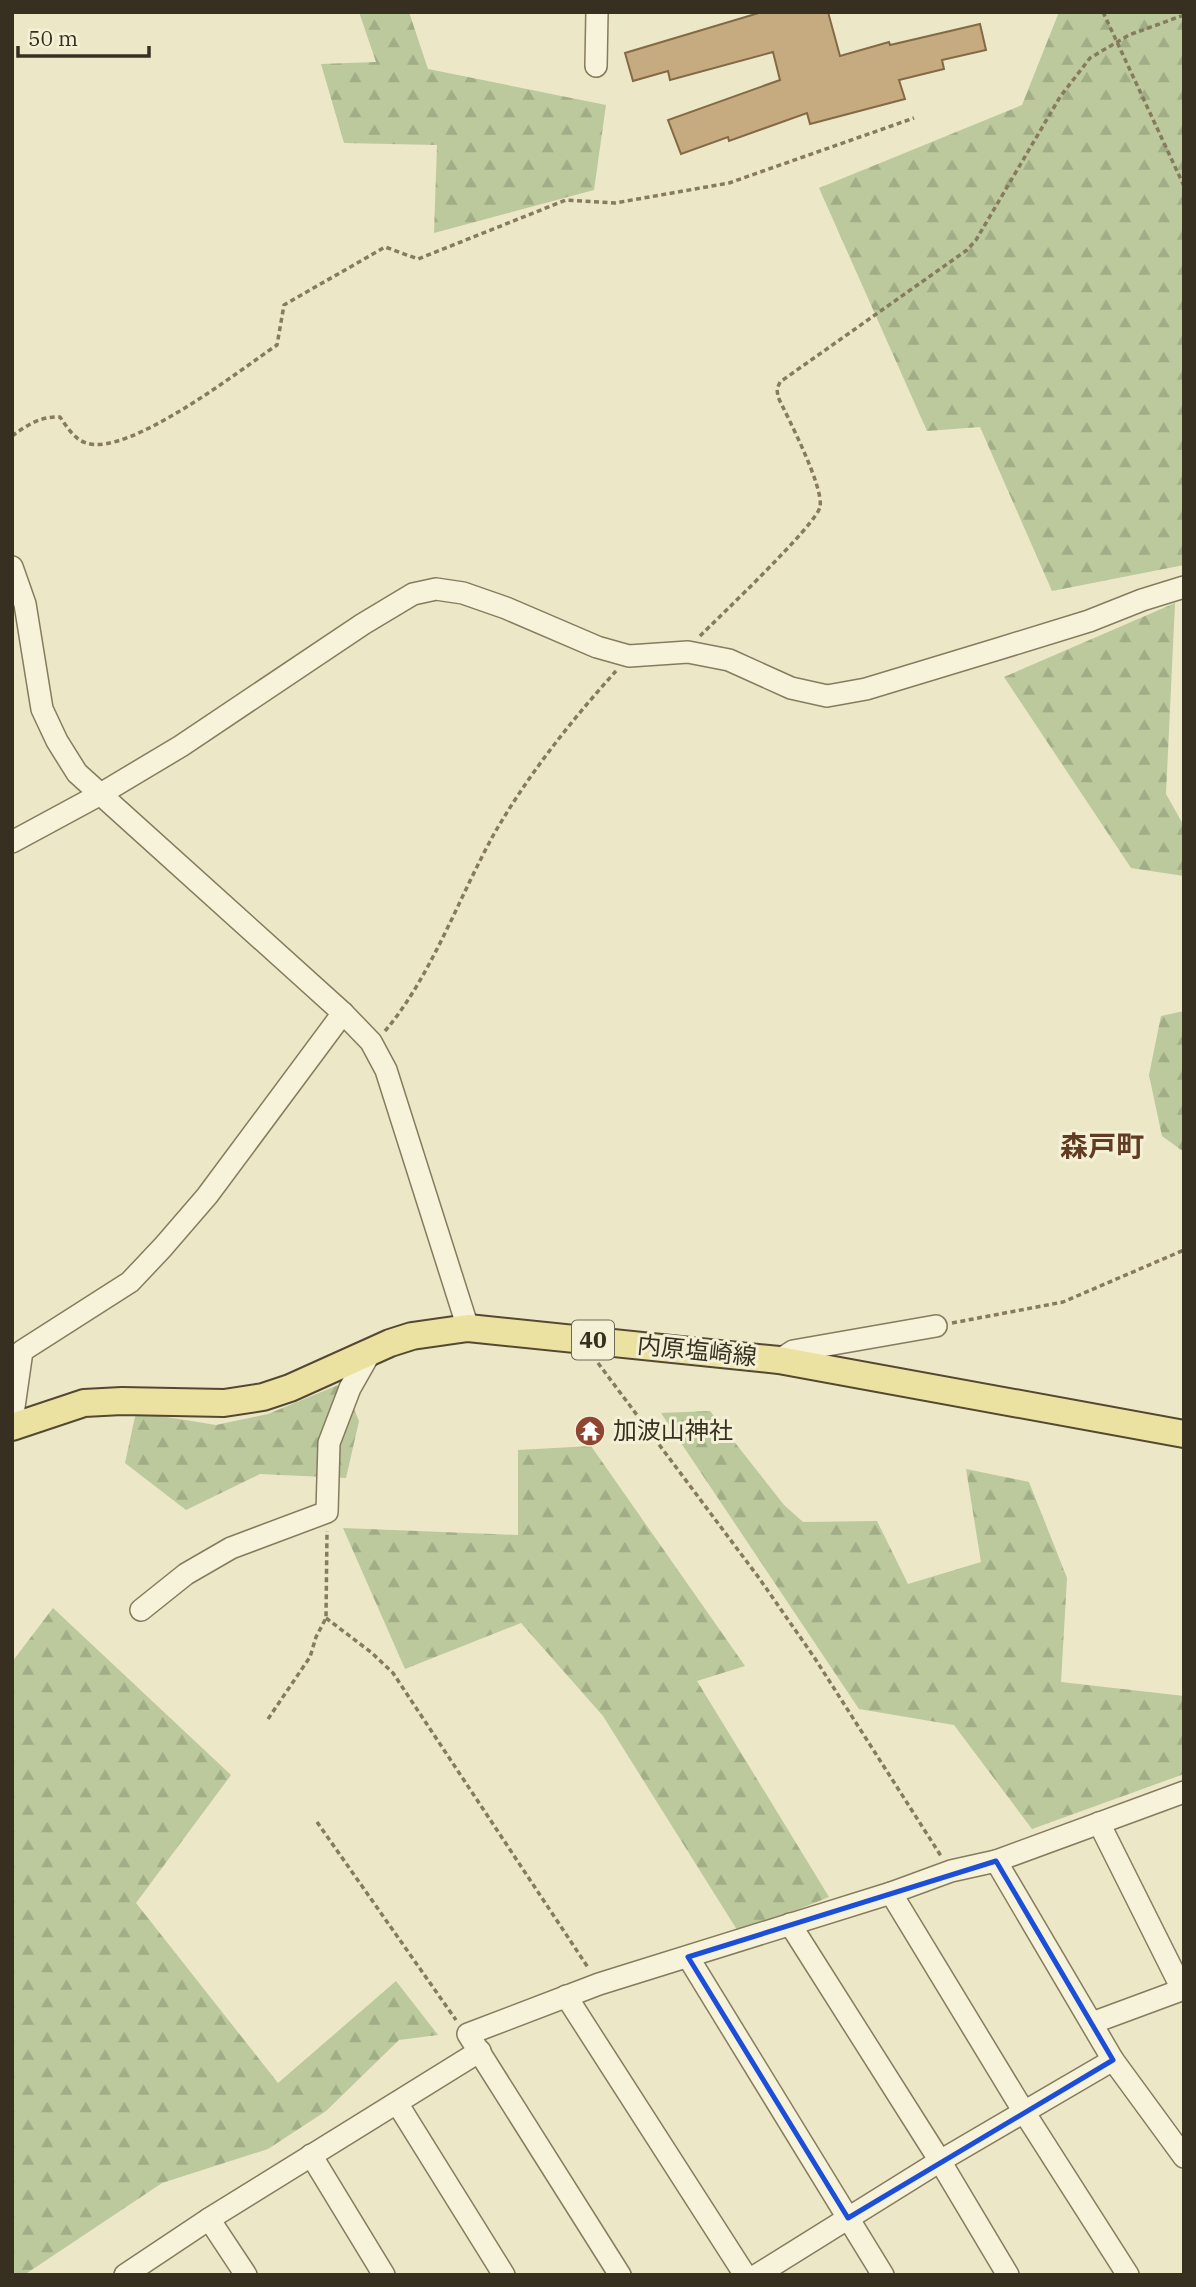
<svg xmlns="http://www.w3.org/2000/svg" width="1196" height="2287" font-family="'IBM Plex Serif','Noto Sans JP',serif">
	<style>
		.forest { fill: url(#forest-firs) }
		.building { fill: #c6ab80; stroke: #836a45; stroke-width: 2 }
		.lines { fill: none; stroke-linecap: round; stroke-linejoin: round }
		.minor-casing { stroke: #867b5e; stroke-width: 24 }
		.major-casing { stroke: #544832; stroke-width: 30 }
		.path { stroke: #867b5e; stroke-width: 3.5; stroke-dasharray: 5 3.5; stroke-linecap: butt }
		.minor { stroke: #f6f3da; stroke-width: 21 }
		.major { stroke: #ebe2a2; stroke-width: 26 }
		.marked { fill: none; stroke: #1d4ed8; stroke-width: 5; stroke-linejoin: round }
		.labels { text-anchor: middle; stroke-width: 6; stroke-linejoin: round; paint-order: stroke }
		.shield { fill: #f3f0d6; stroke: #6f6a57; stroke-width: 2 }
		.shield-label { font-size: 23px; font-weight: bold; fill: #373020 }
		.street-label { font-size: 24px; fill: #373020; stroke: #f3f0d6 }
		.poi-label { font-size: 24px; fill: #373020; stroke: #f3f0d6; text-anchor: start }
		.quarter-label { font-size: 28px; font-weight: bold; fill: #613c23; stroke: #f3f0d6 }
	</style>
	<defs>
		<pattern id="forest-firs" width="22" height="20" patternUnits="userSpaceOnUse" patternTransform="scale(1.75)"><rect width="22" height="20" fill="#bbc99c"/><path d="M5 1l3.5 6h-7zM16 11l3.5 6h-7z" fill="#a1ad86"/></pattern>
	</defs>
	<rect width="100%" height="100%" fill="#ebe7c7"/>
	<g class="forest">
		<path d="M 359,12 L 409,12 L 428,69 L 606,105 L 594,190 L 434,233 L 437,145 L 344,143 L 321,64 L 376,62 Z"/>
		<path d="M 1059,12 L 1184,12 L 1184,565 L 1052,591 L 980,427 L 927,431 L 819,188 L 1022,105 Z"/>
		<path d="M 1175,603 L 1166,794 L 1184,826 L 1184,876 L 1131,868 L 1004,677 Z"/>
		<path d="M 1184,1011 L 1184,1152 L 1162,1136 L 1149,1075 L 1161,1016 Z"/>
		<path d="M 343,1383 L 359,1421 L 346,1478 L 260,1474 L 186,1510 L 125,1463 L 136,1412 L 216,1425 L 268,1414 Z"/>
		<path d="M 710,1411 L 784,1505 L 803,1522 L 877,1521 L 908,1584 L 981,1562 L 966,1469 L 1029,1482 L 1067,1578 L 1061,1682 L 1184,1696 L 1184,1774 L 1032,1829 L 954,1725 L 859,1709 L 661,1413 Z"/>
		<path d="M 591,1446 L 745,1666 L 697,1681 L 829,1897 L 739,1933 L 603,1716 L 521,1623 L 405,1669 L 343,1528 L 518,1535 L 518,1450 Z"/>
		<path d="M 53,1608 L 231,1775 L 136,1903 L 278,2083 L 396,1981 L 438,2035 L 399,2040 L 326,2111 L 268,2149 L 162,2183 L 24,2275 L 12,2275 L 12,1662 Z"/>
	</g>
	<path class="building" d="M 762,12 L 828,12 L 840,56 L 889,42 L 890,45 L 980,24 L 986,50 L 942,60 L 944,69 L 899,80 L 905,99 L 810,124 L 807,113 L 729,141 L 728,137 L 681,154 L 668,120 L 780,80 L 773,52 L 670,80 L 668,71 L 633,81 L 625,53 Z"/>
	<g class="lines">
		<g class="minor-casing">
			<g id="minor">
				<path d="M 596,66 L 597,12"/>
				<path d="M 12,567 L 25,604 L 42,709 L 57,741 L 77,773 L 343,1013 L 371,1042 L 386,1070 L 468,1328"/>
				<path d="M 12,842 L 99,795 L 181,746 L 363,624 L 413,594 L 436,589 L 463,593 L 506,608 L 597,647 L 629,656 L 688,652 L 729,660 L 791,688 L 827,696 L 866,689 L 998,649 L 1089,621 L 1142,600 L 1184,587"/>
				<path d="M 779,1360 L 793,1351 L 936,1326"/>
				<path d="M 12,1421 L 22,1351 L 130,1282 L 163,1247 L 207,1196 L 343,1013"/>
				<path d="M 141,1610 L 186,1574 L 231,1548 L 327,1512 L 329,1443 L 350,1388 L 371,1351"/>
				<path d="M 1099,1823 L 1182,1989"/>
				<path d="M 996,1861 L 1113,2060 L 1184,2157"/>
				<path d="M 891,1893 L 1024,2112 L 1128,2275"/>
				<path d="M 790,1924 L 940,2161 L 1008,2275"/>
				<path d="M 688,1957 L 883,2275"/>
				<path d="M 566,1996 L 745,2275"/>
				<path d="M 1092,2023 L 1184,1989"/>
				<path d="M 397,2103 L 504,2275"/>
				<path d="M 311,2155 L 384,2275"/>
				<path d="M 209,2219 L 246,2275"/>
				<path d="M 125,2275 L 209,2219 L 480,2051"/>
				<path d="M 620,2275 L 468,2034 L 599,1984 L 891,1893 L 951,1871 L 996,1861 L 1184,1792"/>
				<path d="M 757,2275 L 940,2161 L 1113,2060"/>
			</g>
		</g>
		<g class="major-casing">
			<path id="major" d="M 12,1427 L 84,1403 L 122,1401 L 224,1403 L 263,1397 L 290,1388 L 390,1343 L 412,1336 L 468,1328 L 779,1360 L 1184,1434"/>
		</g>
		<g class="path">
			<path d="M 1103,12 L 1184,186"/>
			<path d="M 12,436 C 27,425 41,416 60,417 C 67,427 74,439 86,443 C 129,457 240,370 277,345 L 284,305 L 385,247 L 418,259 L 566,200 L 615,203 L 729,183 L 914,118"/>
			<path d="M 700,636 C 719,617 816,525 820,507 C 824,487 788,418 778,397 L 777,389 L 780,382 L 967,250 L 976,240 L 1060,97 L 1090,58 L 1129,35 L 1184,15"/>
			<path d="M 385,1031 C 431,977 459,897 494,834 C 528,775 570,722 616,671"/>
			<path d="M 952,1323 L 1063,1302 L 1184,1250"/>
			<path d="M 598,1363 L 759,1578 L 814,1657 L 941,1856"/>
			<path d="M 326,1618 L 372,1653 L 393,1673 L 589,1969"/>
			<path d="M 268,1719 L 310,1657 L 316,1637 L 326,1618 L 327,1531"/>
			<path d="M 317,1822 L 456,2020"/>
		</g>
		<use href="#minor" class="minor"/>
		<use href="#major" class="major"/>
	</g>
	<path class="marked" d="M 996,1861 L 1113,2060 L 848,2218 L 688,1957 Z"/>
	<defs>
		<g id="temple-disc" transform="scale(1.575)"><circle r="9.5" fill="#904432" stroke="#f3f0d6"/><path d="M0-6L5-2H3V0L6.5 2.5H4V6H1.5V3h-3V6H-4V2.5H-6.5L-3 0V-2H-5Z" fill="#fff"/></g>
	</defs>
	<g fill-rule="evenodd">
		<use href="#temple-disc" x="590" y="1431"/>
	</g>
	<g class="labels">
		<rect class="shield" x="572" y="1320.5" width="42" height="39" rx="5"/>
		<g class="shield-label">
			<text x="593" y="1348">40</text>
		</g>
		<g class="street-label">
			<text transform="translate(697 1351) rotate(6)" y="8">内原塩崎線</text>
		</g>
		<g class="poi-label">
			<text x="613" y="1439">加波山神社</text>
		</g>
		<g class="quarter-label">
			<text x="1102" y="1156">森戸町</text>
		</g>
	</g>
	<rect width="1196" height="2287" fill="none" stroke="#373020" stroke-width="28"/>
	<path d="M18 46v10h131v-10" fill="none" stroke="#373020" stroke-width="3.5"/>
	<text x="28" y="46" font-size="21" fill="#373020" stroke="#f3f0d6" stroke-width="5" paint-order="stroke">50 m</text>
</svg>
